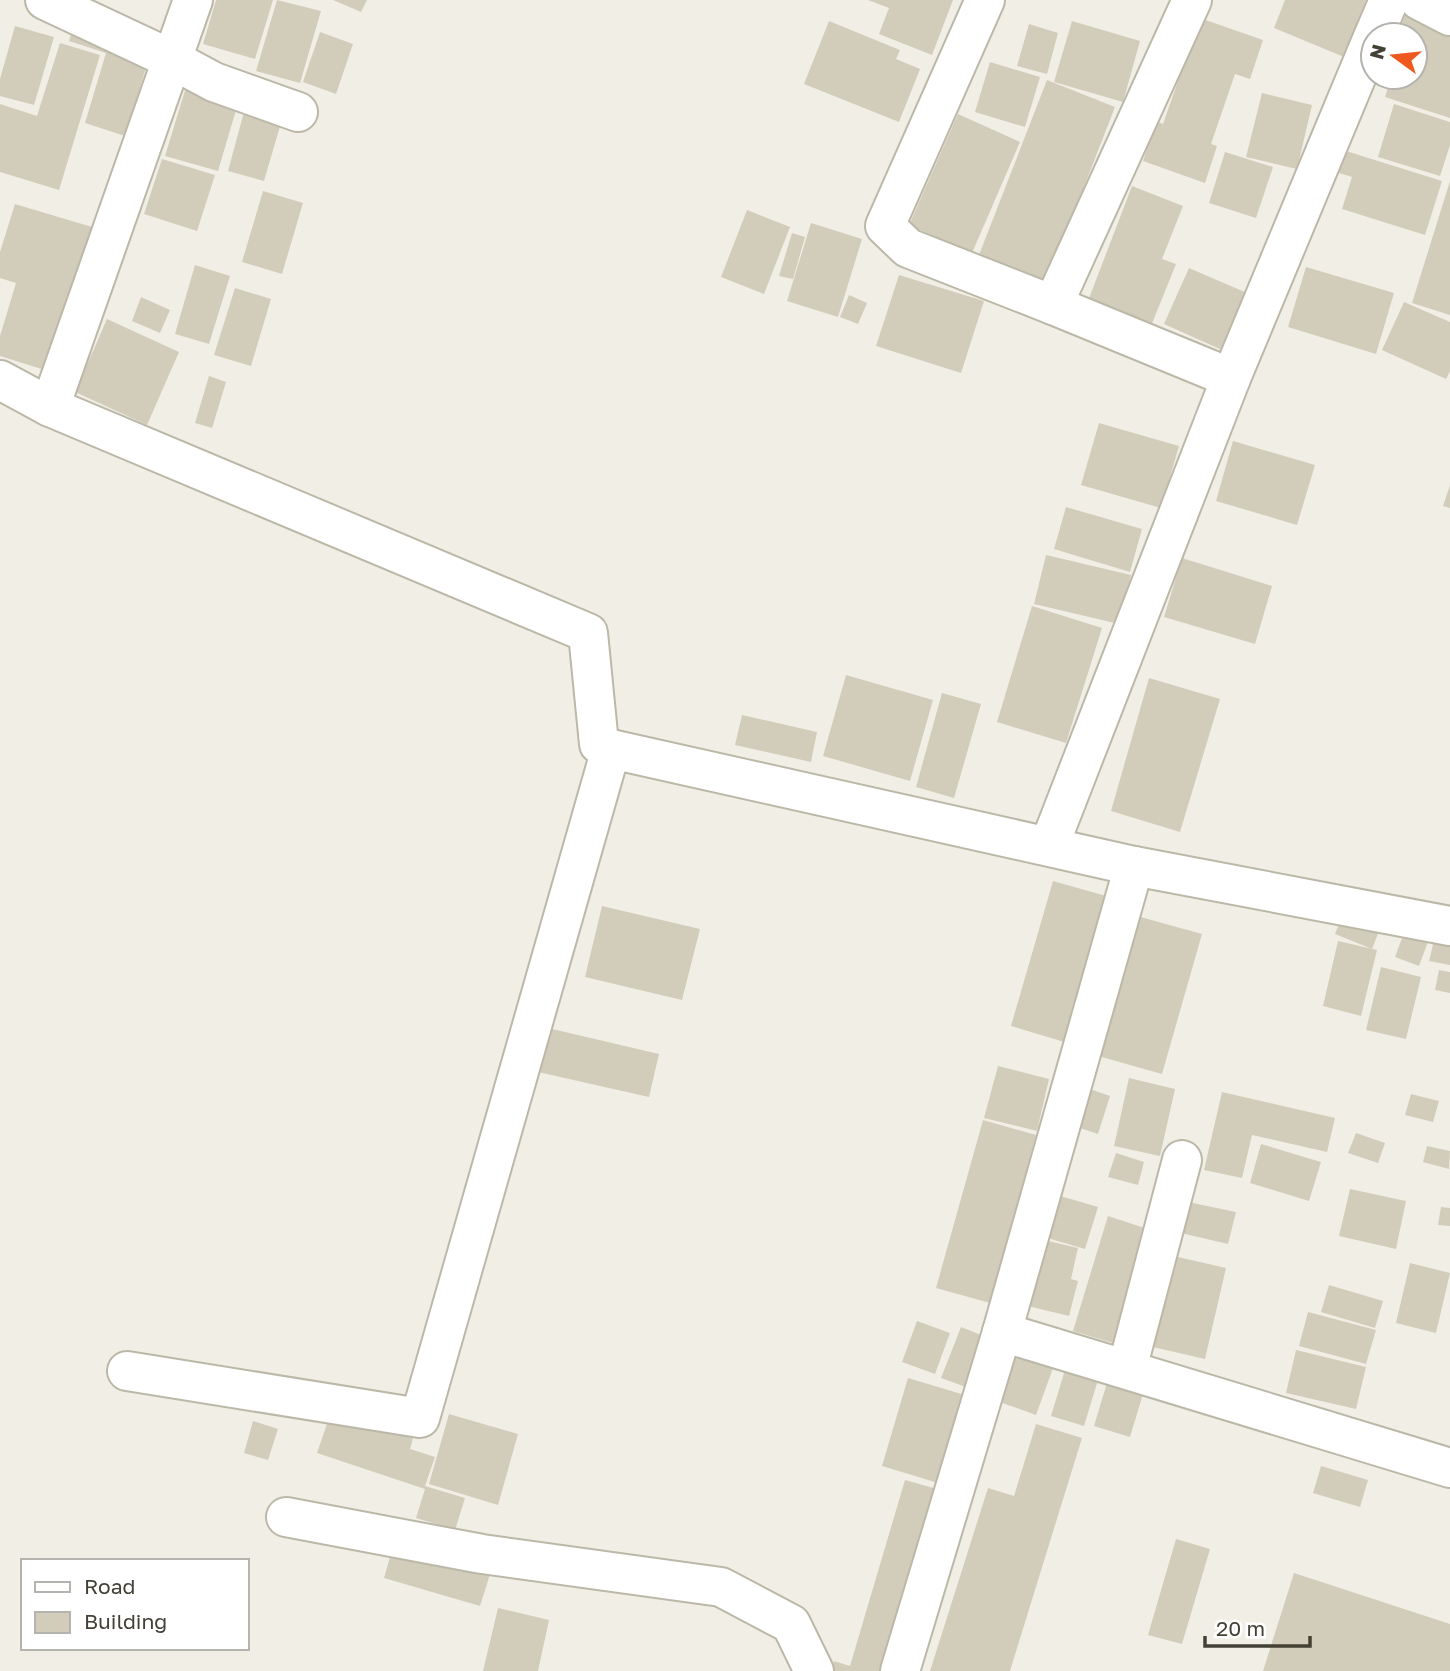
<svg xmlns="http://www.w3.org/2000/svg" width="1450" height="1671" font-family="'Golos Text',sans-serif">
	<style>
		.building { fill: #d2ccbb }
		.lines { fill: none; stroke-linecap: round; stroke-linejoin: round }
		.minor-casing { stroke: #bcb8a8; stroke-width: 42 }
		.minor { stroke: #fff; stroke-width: 38 }
	</style>
	<rect width="100%" height="100%" fill="#f1efe5"/>
	<g class="building">
		<path d="M 216,0 L 273,0 L 255,59 L 203,44 Z"/>
		<path d="M 277,0 L 321,11 L 300,83 L 256,71 Z"/>
		<path d="M 333,0 L 367,0 L 361,12 Z"/>
		<path d="M 868,0 L 953,0 L 932,55 L 879,34 L 889,8 Z"/>
		<path d="M 1285,0 L 1366,0 L 1344,57 L 1274,28 Z"/>
		<path d="M 1405,15 L 1450,29 L 1450,118 L 1385,97 L 1391,77 L 1415,77 L 1415,35 L 1399,35 Z"/>
		<path d="M 1200,18 L 1263,40 L 1250,79 L 1235,74 L 1211,144 L 1217,146 L 1205,183 L 1143,161 L 1156,121 L 1163,124 Z"/>
		<path d="M 829,21 L 900,50 L 896,59 L 920,69 L 899,122 L 804,84 Z"/>
		<path d="M 1072,21 L 1140,41 L 1123,102 L 1054,82 Z"/>
		<path d="M 1029,24 L 1058,33 L 1047,74 L 1017,66 Z"/>
		<path d="M 15,26 L 54,37 L 34,105 L 0,96 L 0,79 Z"/>
		<path d="M 320,32 L 353,44 L 336,94 L 303,82 Z"/>
		<path d="M 71,34 L 149,58 L 125,136 L 85,123 L 106,53 L 69,41 Z"/>
		<path d="M 60,43 L 100,55 L 59,190 L 0,172 L 0,104 L 37,116 Z"/>
		<path d="M 990,62 L 1040,77 L 1025,127 L 975,112 Z"/>
		<path d="M 1047,80 L 1115,107 L 1047,282 L 979,255 Z"/>
		<path d="M 187,84 L 239,100 L 218,171 L 165,156 Z"/>
		<path d="M 1262,93 L 1312,105 L 1297,169 L 1246,157 Z"/>
		<path d="M 1394,104 L 1450,122 L 1450,145 L 1440,176 L 1378,157 Z"/>
		<path d="M 244,112 L 281,123 L 264,181 L 228,171 Z"/>
		<path d="M 958,114 L 1020,142 L 972,253 L 909,225 Z"/>
		<path d="M 1346,151 L 1442,181 L 1425,235 L 1342,209 L 1352,177 L 1339,173 Z"/>
		<path d="M 1225,152 L 1273,167 L 1256,218 L 1209,203 Z"/>
		<path d="M 162,159 L 215,175 L 197,231 L 144,214 Z"/>
		<path d="M 1450,181 L 1450,315 L 1412,303 Z"/>
		<path d="M 1132,186 L 1183,206 L 1162,259 L 1176,264 L 1151,326 L 1088,301 Z"/>
		<path d="M 263,191 L 303,203 L 282,274 L 242,262 Z"/>
		<path d="M 15,204 L 92,227 L 48,371 L 0,356 L 0,336 L 16,283 L 0,278 L 0,252 Z"/>
		<path d="M 747,210 L 790,227 L 764,294 L 721,277 Z"/>
		<path d="M 811,223 L 862,239 L 838,317 L 787,301 Z"/>
		<path d="M 792,233 L 805,237 L 793,279 L 779,276 Z"/>
		<path d="M 195,265 L 230,276 L 209,344 L 175,334 Z"/>
		<path d="M 1306,267 L 1394,293 L 1376,354 L 1288,327 Z"/>
		<path d="M 1189,268 L 1247,293 L 1222,350 L 1164,324 Z"/>
		<path d="M 899,275 L 984,301 L 961,373 L 876,346 Z"/>
		<path d="M 235,288 L 271,299 L 251,366 L 214,355 Z"/>
		<path d="M 849,295 L 867,303 L 858,324 L 840,317 Z"/>
		<path d="M 141,297 L 170,310 L 160,333 L 132,321 Z"/>
		<path d="M 1404,302 L 1450,322 L 1450,371 L 1446,379 L 1382,350 Z"/>
		<path d="M 107,319 L 179,352 L 147,425 L 75,392 Z"/>
		<path d="M 209,376 L 226,382 L 212,428 L 195,423 Z"/>
		<path d="M 1099,423 L 1179,446 L 1161,508 L 1081,485 Z"/>
		<path d="M 1233,441 L 1315,465 L 1297,525 L 1216,501 Z"/>
		<path d="M 1450,485 L 1450,508 L 1443,506 Z"/>
		<path d="M 1066,507 L 1142,529 L 1130,572 L 1054,549 Z"/>
		<path d="M 1046,555 L 1131,575 L 1119,624 L 1034,604 Z"/>
		<path d="M 1182,558 L 1272,586 L 1255,644 L 1164,617 Z"/>
		<path d="M 1032,606 L 1102,628 L 1066,743 L 997,722 Z"/>
		<path d="M 846,675 L 933,700 L 910,781 L 823,756 Z"/>
		<path d="M 1149,678 L 1220,699 L 1180,832 L 1111,811 Z"/>
		<path d="M 942,693 L 981,704 L 954,798 L 916,787 Z"/>
		<path d="M 742,715 L 817,732 L 811,762 L 735,745 Z"/>
		<path d="M 1053,881 L 1113,898 L 1071,1044 L 1011,1026 Z"/>
		<path d="M 602,906 L 700,929 L 682,1000 L 585,977 Z"/>
		<path d="M 1344,912 L 1381,926 L 1372,949 L 1335,934 Z"/>
		<path d="M 1137,916 L 1202,934 L 1162,1074 L 1098,1056 Z"/>
		<path d="M 1437,928 L 1450,931 L 1450,965 L 1429,961 Z"/>
		<path d="M 1405,930 L 1429,939 L 1419,966 L 1395,957 Z"/>
		<path d="M 1338,941 L 1377,950 L 1361,1016 L 1323,1006 Z"/>
		<path d="M 1381,967 L 1421,977 L 1406,1039 L 1366,1030 Z"/>
		<path d="M 1439,970 L 1450,972 L 1450,993 L 1435,990 Z"/>
		<path d="M 548,1028 L 659,1054 L 649,1097 L 538,1072 Z"/>
		<path d="M 998,1066 L 1049,1079 L 1037,1131 L 984,1118 Z"/>
		<path d="M 1129,1078 L 1175,1089 L 1160,1156 L 1114,1146 Z"/>
		<path d="M 1084,1087 L 1110,1096 L 1098,1134 L 1071,1125 Z"/>
		<path d="M 1222,1092 L 1335,1118 L 1327,1152 L 1252,1135 L 1242,1178 L 1204,1170 Z"/>
		<path d="M 1411,1094 L 1439,1101 L 1433,1122 L 1405,1115 Z"/>
		<path d="M 983,1120 L 1036,1135 L 990,1303 L 936,1288 Z"/>
		<path d="M 1356,1133 L 1385,1143 L 1378,1163 L 1348,1153 Z"/>
		<path d="M 1261,1144 L 1321,1162 L 1309,1201 L 1250,1183 Z"/>
		<path d="M 1427,1146 L 1450,1151 L 1449,1169 L 1423,1162 Z"/>
		<path d="M 1116,1153 L 1144,1162 L 1138,1185 L 1108,1177 Z"/>
		<path d="M 1350,1189 L 1406,1201 L 1396,1249 L 1339,1236 Z"/>
		<path d="M 1057,1195 L 1098,1207 L 1085,1249 L 1044,1237 Z"/>
		<path d="M 1188,1202 L 1236,1212 L 1228,1244 L 1181,1233 Z"/>
		<path d="M 1441,1207 L 1450,1208 L 1450,1226 L 1438,1225 Z"/>
		<path d="M 1108,1216 L 1157,1232 L 1123,1346 L 1073,1331 Z"/>
		<path d="M 1044,1240 L 1078,1248 L 1071,1279 L 1078,1281 L 1069,1316 L 1028,1306 Z"/>
		<path d="M 1165,1254 L 1226,1268 L 1205,1359 L 1144,1345 Z"/>
		<path d="M 1410,1263 L 1450,1273 L 1436,1333 L 1396,1323 Z"/>
		<path d="M 1329,1285 L 1383,1301 L 1375,1328 L 1321,1312 Z"/>
		<path d="M 1308,1312 L 1376,1330 L 1366,1364 L 1299,1346 Z"/>
		<path d="M 917,1321 L 950,1333 L 935,1374 L 902,1362 Z"/>
		<path d="M 961,1327 L 996,1341 L 977,1391 L 941,1378 Z"/>
		<path d="M 1018,1343 L 1057,1357 L 1036,1415 L 997,1401 Z"/>
		<path d="M 1296,1350 L 1366,1367 L 1356,1409 L 1286,1393 Z"/>
		<path d="M 1068,1360 L 1101,1370 L 1084,1426 L 1051,1416 Z"/>
		<path d="M 1110,1373 L 1146,1384 L 1130,1437 L 1094,1426 Z"/>
		<path d="M 908,1378 L 975,1398 L 948,1486 L 882,1466 Z"/>
		<path d="M 331,1412 L 413,1438 L 410,1449 L 435,1457 L 425,1486 L 465,1498 L 455,1530 L 416,1518 L 425,1489 L 317,1453 Z"/>
		<path d="M 449,1414 L 518,1434 L 498,1505 L 429,1484 Z"/>
		<path d="M 253,1421 L 278,1429 L 268,1460 L 244,1453 Z"/>
		<path d="M 1036,1424 L 1082,1438 L 1010,1671 L 930,1671 L 988,1488 L 1014,1496 Z"/>
		<path d="M 1321,1466 L 1368,1480 L 1360,1507 L 1313,1493 Z"/>
		<path d="M 905,1480 L 944,1491 L 890,1671 L 831,1671 L 834,1661 L 850,1666 Z"/>
		<path d="M 1176,1539 L 1210,1549 L 1182,1644 L 1148,1635 Z"/>
		<path d="M 395,1540 L 492,1568 L 480,1606 L 384,1578 Z"/>
		<path d="M 1294,1573 L 1450,1624 L 1450,1671 L 1263,1671 Z"/>
		<path d="M 498,1608 L 549,1620 L 538,1671 L 483,1671 Z"/>
	</g>
	<g class="lines">
		<g class="minor-casing">
			<g id="minor">
				<path d="M 45,0 L 173,60 L 214,82 L 298,112"/>
				<path d="M 193,0 L 50,407 L 588,633 L 599,744 L 611,749 L 1134,866 L 1450,926"/>
				<path d="M 985,0 L 885,226 L 908,248 L 1053,305"/>
				<path d="M 1192,0 L 1053,305 L 1231,378"/>
				<path d="M 1419,0 L 1450,16"/>
				<path d="M 1374,35 L 1389,0"/>
				<path d="M 0,380 L 50,407"/>
				<path d="M 1049,846 L 1231,378 L 1373,37"/>
				<path d="M 1002,1332 L 1450,1468"/>
				<path d="M 1127,1369 L 1182,1160"/>
				<path d="M 127,1371 L 420,1418 L 611,749"/>
				<path d="M 286,1517 L 482,1554 L 721,1587 L 791,1624 L 814,1671"/>
				<path d="M 900,1671 L 1002,1332 L 1134,866"/>
			</g>
		</g>
		<use href="#minor" class="minor"/>
	</g>
	<rect x="21" y="1559" width="228" height="91" fill="#ffffff" stroke="#b4b3ae" stroke-width="2"/>
	<rect x="35" y="1582" width="35" height="10" fill="#ffffff" stroke="#b4b3ae" stroke-width="2"/>
	<text x="84" y="1594" font-size="21" fill="#434035">Road</text>
	<rect x="35" y="1612" width="35" height="21" fill="#d2ccbb" stroke="#b4b3ae" stroke-width="2"/>
	<text x="84" y="1629" font-size="21" fill="#434035">Building</text>
	<g transform="translate(1394 56) rotate(285)"><circle r="33" fill="#ffffff" stroke="#b4b3ae" stroke-width="2"/>
	<path d="M0-5L12 26L0 18L-12 26Z" fill="#ef591f"/>
	<text y="-10" font-size="19" font-weight="bold" text-anchor="middle" fill="#434035">N</text>
	</g>
	<path d="M1205 1636v10h105v-10" fill="none" stroke="#434035" stroke-width="3.5"/>
	<text x="1216" y="1636" font-size="21" fill="#434035" stroke="#ffffff" stroke-width="5" paint-order="stroke">20 m</text>
</svg>
